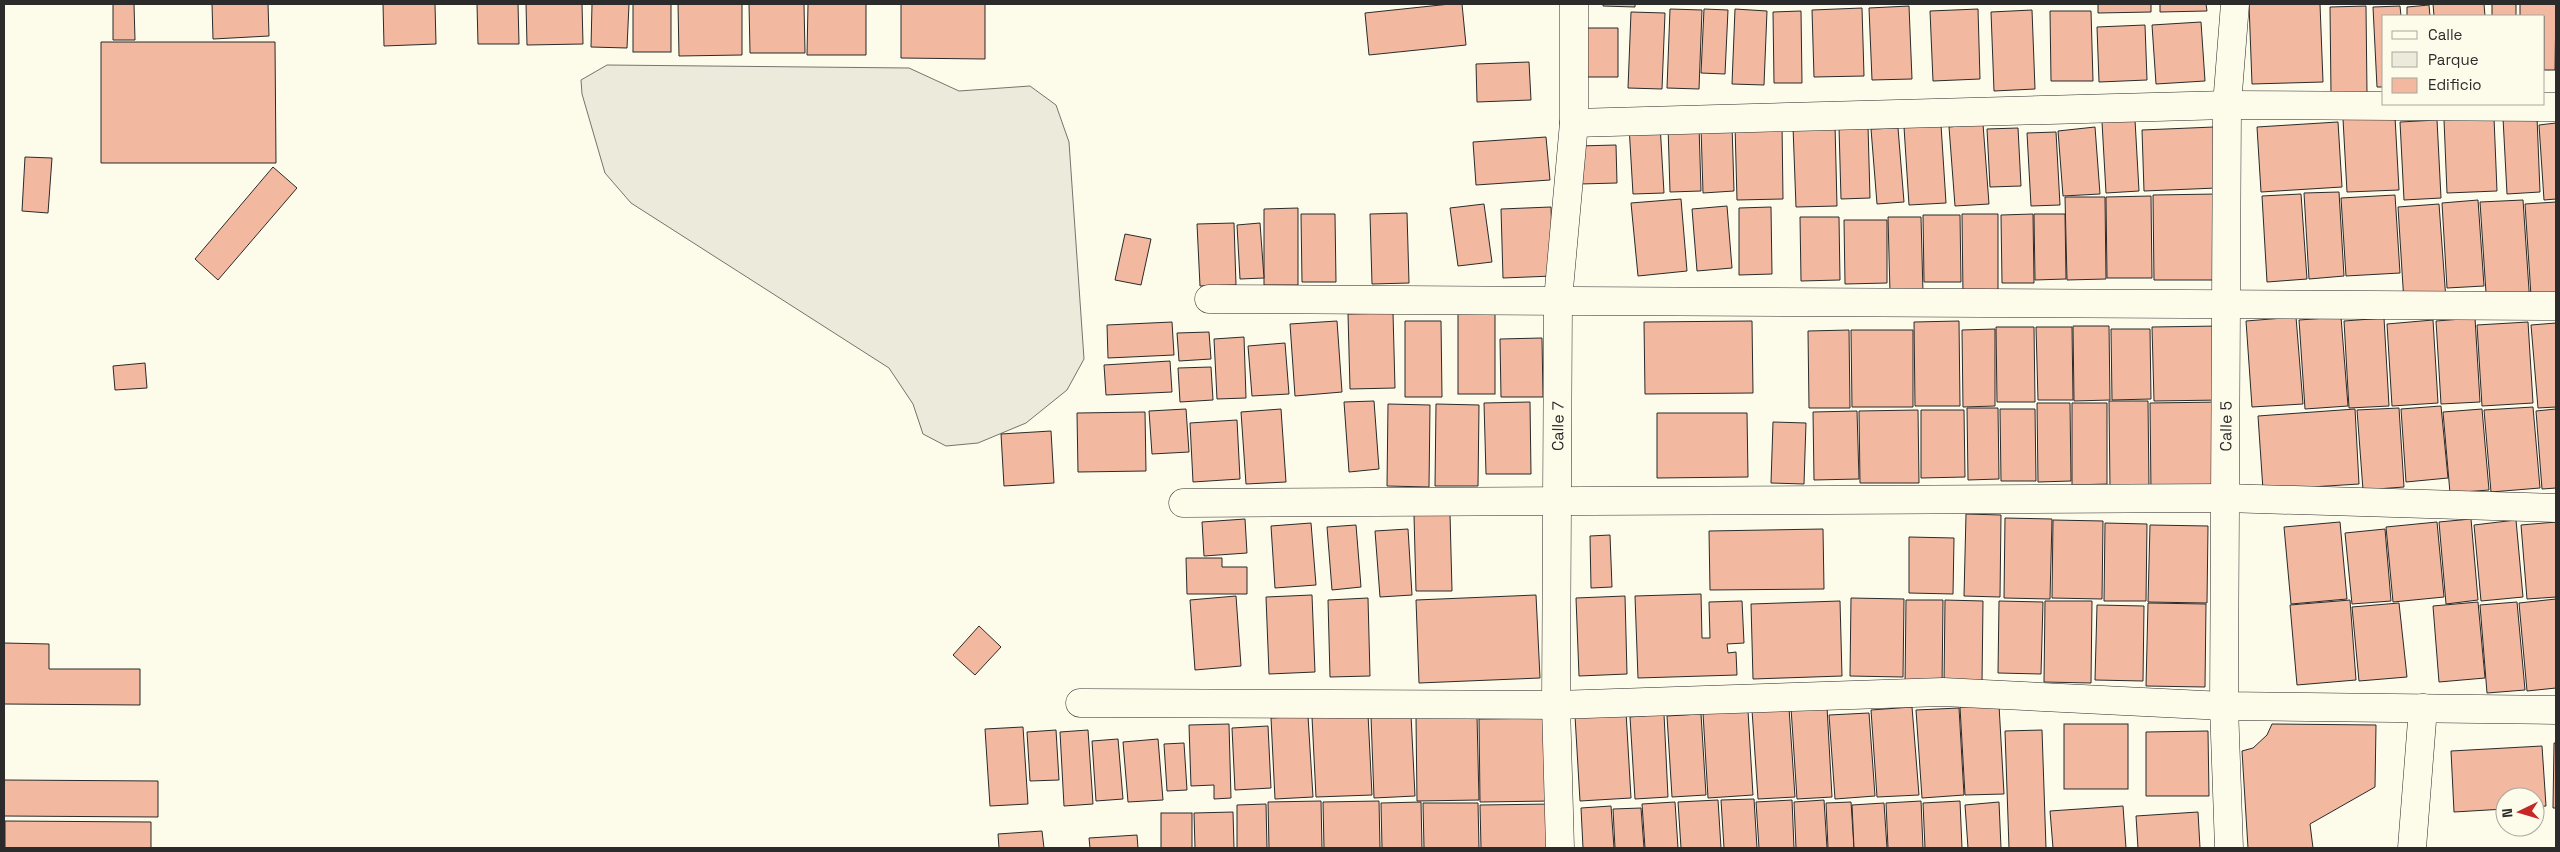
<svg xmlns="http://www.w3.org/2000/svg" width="2560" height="852" font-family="'Space Grotesk',sans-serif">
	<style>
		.green { fill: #ecebdb; stroke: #74746e }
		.building { fill: #f2b8a0; stroke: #2b2b2b }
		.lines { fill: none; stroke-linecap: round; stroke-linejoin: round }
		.minor-casing { stroke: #2b2b2b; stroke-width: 29 }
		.minor { stroke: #fdfbea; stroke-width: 28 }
		.labels { text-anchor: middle; stroke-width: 4; stroke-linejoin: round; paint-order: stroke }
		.street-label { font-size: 16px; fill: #2b2b2b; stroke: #fdfbea }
	</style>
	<rect width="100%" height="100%" fill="#fdfbea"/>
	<path class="green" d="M 607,65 L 909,68 L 959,91 L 1030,86 L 1056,105 L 1069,142 L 1084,359 L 1067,390 L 1026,423 L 978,443 L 946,446 L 923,434 L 913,404 L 889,368 L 631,203 L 605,173 L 582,94 L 581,80 Z"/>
	<g class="building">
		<path d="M 113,4 L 134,4 L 135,40 L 113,40 Z"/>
		<path d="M 212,4 L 268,4 L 269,36 L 213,39 Z"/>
		<path d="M 383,4 L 435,4 L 436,44 L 384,46 Z"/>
		<path d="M 477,4 L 518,4 L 519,44 L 478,44 Z"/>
		<path d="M 526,4 L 582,4 L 583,44 L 527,45 Z"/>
		<path d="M 592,4 L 629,4 L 627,48 L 591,47 Z"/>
		<rect x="633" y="4" width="38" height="48"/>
		<path d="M 678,4 L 742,4 L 742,55 L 679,56 Z"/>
		<path d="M 749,4 L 804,4 L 805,53 L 750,53 Z"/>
		<path d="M 808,4 L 866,4 L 866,55 L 807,55 Z"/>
		<path d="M 901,4 L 985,4 L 985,59 L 901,58 Z"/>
		<path d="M 1450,4 L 1462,4 L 1466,45 L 1369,55 L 1365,13 Z"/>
		<path d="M 1603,4 L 1635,4 L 1635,7 L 1603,6 Z"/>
		<path d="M 2098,4 L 2151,4 L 2151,12 L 2098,13 Z"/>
		<path d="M 2160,4 L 2206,4 L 2207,11 L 2160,12 Z"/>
		<path d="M 2249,4 L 2320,4 L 2323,82 L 2252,84 Z"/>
		<path d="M 2433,4 L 2484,4 L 2485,16 L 2434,16 Z"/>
		<rect x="2492" y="4" width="24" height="12"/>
		<path d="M 2520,4 L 2556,4 L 2555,70 L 2544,70 L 2544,16 L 2520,16 Z"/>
		<path d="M 2429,5 L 2430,16 L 2407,16 L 2407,7 Z"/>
		<path d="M 1909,6 L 1912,79 L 1872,80 L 1869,8 Z"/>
		<path d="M 2366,6 L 2367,94 L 2331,94 L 2330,7 Z"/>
		<path d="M 2400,6 L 2401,16 L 2384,16 L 2384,87 L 2377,87 L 2373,7 Z"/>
		<path d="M 1862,8 L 1864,76 L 1814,77 L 1812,10 Z"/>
		<path d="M 1670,9 L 1702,10 L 1699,89 L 1667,88 Z"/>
		<path d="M 1704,9 L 1728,10 L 1725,74 L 1701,73 Z"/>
		<path d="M 1735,9 L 1767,11 L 1764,85 L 1732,84 Z"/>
		<path d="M 1978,9 L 1980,79 L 1933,81 L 1930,11 Z"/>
		<path d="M 2032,10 L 2035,89 L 1994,91 L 1991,12 Z"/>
		<path d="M 1801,11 L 1802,83 L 1774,83 L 1773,12 Z"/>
		<path d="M 2050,11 L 2091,11 L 2093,81 L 2051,81 Z"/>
		<path d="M 1631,12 L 1665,13 L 1662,89 L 1628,88 Z"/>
		<path d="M 2201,22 L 2205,81 L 2156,84 L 2152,25 Z"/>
		<path d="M 2145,25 L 2147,80 L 2099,82 L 2097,27 Z"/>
		<path d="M 1586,28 L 1618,28 L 1618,77 L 1585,77 Z"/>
		<path d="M 101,42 L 275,42 L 276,163 L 101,163 Z"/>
		<path d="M 1529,62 L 1531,100 L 1477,102 L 1476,64 Z"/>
		<path d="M 2395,117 L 2399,190 L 2347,192 L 2343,119 Z"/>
		<path d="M 2537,117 L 2540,192 L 2507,194 L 2503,118 Z"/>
		<path d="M 2494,118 L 2497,191 L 2447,193 L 2444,120 Z"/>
		<path d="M 2135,120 L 2139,191 L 2106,193 L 2102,122 Z"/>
		<path d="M 2437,120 L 2441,198 L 2404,200 L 2400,122 Z"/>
		<path d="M 2338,122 L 2342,187 L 2261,192 L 2257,127 Z"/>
		<path d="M 2556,123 L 2556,199 L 2544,200 L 2539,125 Z"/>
		<path d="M 1660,124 L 1664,193 L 1633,194 L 1629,126 Z"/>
		<path d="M 1782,124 L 1783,199 L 1737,200 L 1735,125 Z"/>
		<path d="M 1983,124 L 1989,204 L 1955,206 L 1949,127 Z"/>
		<path d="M 1732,125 L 1734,191 L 1703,193 L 1701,127 Z"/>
		<path d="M 1835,125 L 1837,206 L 1796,207 L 1793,127 Z"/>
		<path d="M 1941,125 L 1946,203 L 1909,205 L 1904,127 Z"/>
		<path d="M 1668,126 L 1699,126 L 1701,191 L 1670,192 Z"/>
		<path d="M 1868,126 L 1870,198 L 1841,199 L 1839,127 Z"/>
		<path d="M 2095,127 L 2100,194 L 2063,196 L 2058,131 Z"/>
		<path d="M 2214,127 L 2217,188 L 2144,191 L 2142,130 Z"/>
		<path d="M 1898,128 L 1904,202 L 1877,204 L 1871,129 Z"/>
		<path d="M 2018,128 L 2021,186 L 1990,187 L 1987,129 Z"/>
		<path d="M 2056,132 L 2060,205 L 2031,206 L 2027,133 Z"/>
		<path d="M 1546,137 L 1550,180 L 1476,185 L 1473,142 Z"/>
		<path d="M 1616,145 L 1617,183 L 1580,184 L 1578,146 Z"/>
		<path d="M 25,157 L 52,158 L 48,213 L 22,211 Z"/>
		<path d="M 273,167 L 297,188 L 218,280 L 195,259 Z"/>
		<path d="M 2339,192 L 2344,276 L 2309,279 L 2304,193 Z"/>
		<path d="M 2217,194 L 2218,280 L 2154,280 L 2153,195 Z"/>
		<path d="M 2301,194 L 2307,279 L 2267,282 L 2262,196 Z"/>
		<path d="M 2395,195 L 2400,273 L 2346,276 L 2341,198 Z"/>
		<path d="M 2151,196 L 2152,278 L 2107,278 L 2106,197 Z"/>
		<path d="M 2065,197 L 2105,197 L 2106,279 L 2067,280 Z"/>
		<path d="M 1681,199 L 1687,271 L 1638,276 L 1631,203 Z"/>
		<path d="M 2478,200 L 2484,286 L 2447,288 L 2442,203 Z"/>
		<path d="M 2523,200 L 2530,305 L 2487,308 L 2480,202 Z"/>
		<path d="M 2556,202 L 2556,309 L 2532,311 L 2525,204 Z"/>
		<path d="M 1484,204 L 1492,262 L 1458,266 L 1450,208 Z"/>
		<path d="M 2439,204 L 2446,300 L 2404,303 L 2398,207 Z"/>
		<path d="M 1727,206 L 1732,268 L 1697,271 L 1692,209 Z"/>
		<path d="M 1551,207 L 1553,276 L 1503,278 L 1501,209 Z"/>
		<path d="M 1771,207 L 1772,274 L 1739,275 L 1739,208 Z"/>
		<path d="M 1298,208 L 1298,285 L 1264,285 L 1264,209 Z"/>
		<path d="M 1407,213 L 1409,283 L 1372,284 L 1370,214 Z"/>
		<path d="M 1301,214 L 1335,214 L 1336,282 L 1302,282 Z"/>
		<path d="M 1962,214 L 1998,214 L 1998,294 L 1963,295 Z"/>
		<path d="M 2033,214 L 2034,283 L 2002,283 L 2001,215 Z"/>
		<path d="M 2034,214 L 2065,214 L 2066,279 L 2035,280 Z"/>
		<path d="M 1923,215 L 1960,215 L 1961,282 L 1924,282 Z"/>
		<path d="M 1800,217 L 1839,217 L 1840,280 L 1801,281 Z"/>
		<path d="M 1888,217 L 1921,217 L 1923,293 L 1890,293 Z"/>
		<path d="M 1844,220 L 1887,220 L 1887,283 L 1845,284 Z"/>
		<path d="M 1234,223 L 1236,285 L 1200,286 L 1197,224 Z"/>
		<path d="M 1260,223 L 1264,278 L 1240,279 L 1237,225 Z"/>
		<path d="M 1125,234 L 1151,239 L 1141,285 L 1115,280 Z"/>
		<path d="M 1393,313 L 1395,388 L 1350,389 L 1348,314 Z"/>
		<rect x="1458" y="314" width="37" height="80"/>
		<path d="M 2296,317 L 2303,404 L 2252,407 L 2246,321 Z"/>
		<path d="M 2341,317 L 2348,406 L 2305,409 L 2299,320 Z"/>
		<path d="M 2384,318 L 2389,406 L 2349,408 L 2344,321 Z"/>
		<path d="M 2475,318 L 2480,402 L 2441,404 L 2436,321 Z"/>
		<path d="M 2433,320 L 2438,403 L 2392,406 L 2387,324 Z"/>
		<path d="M 1337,321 L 1342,392 L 1295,396 L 1290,324 Z"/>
		<path d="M 1405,321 L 1441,321 L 1442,397 L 1405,397 Z"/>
		<path d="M 1752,321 L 1753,393 L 1645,394 L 1644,322 Z"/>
		<path d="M 1959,321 L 1960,406 L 1915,406 L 1914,322 Z"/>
		<path d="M 1172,322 L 1174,355 L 1108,358 L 1107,325 Z"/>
		<path d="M 2528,322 L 2533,403 L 2482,406 L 2477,325 Z"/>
		<path d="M 2556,323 L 2556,407 L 2538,408 L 2531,325 Z"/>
		<path d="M 2073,326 L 2109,326 L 2110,400 L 2074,401 Z"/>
		<path d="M 2220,326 L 2221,400 L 2154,401 L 2152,327 Z"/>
		<path d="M 1996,327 L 2034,327 L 2035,402 L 1997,402 Z"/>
		<path d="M 2036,327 L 2072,327 L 2073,400 L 2038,400 Z"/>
		<path d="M 1995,329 L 1995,406 L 1963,407 L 1962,330 Z"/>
		<path d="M 2111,329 L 2150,329 L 2151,399 L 2112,400 Z"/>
		<path d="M 1849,330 L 1850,408 L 1809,408 L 1808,331 Z"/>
		<path d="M 1851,330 L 1913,330 L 1913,407 L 1852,407 Z"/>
		<path d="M 1209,332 L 1211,359 L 1179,361 L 1177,333 Z"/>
		<path d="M 1244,337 L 1246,398 L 1217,399 L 1214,339 Z"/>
		<path d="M 1542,338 L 1543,397 L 1501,397 L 1500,339 Z"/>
		<path d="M 1285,343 L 1289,394 L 1252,396 L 1248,346 Z"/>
		<path d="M 1170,361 L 1172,392 L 1106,395 L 1104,365 Z"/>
		<path d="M 145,363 L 147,388 L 115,390 L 113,366 Z"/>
		<path d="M 1211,367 L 1213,400 L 1180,402 L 1178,368 Z"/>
		<path d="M 1374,401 L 1379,469 L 1349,472 L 1344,402 Z"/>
		<path d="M 2109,401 L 2148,401 L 2149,488 L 2110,489 Z"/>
		<path d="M 1530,402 L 1531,474 L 1486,474 L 1484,403 Z"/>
		<path d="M 2221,402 L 2223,491 L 2151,492 L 2150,403 Z"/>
		<path d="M 2037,403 L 2070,403 L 2071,481 L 2038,482 Z"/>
		<path d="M 2072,403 L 2107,403 L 2107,484 L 2072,485 Z"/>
		<path d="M 1388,404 L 1430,405 L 1429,487 L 1387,486 Z"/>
		<path d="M 1436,404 L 1479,405 L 1478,486 L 1435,486 Z"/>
		<path d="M 2441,406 L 2448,478 L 2406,482 L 2401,409 Z"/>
		<path d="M 2533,407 L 2540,488 L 2491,492 L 2484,410 Z"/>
		<path d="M 1967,408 L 1998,408 L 1999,479 L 1968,480 Z"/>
		<path d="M 2399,408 L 2404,487 L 2363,490 L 2357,410 Z"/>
		<path d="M 1186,409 L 1189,452 L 1152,454 L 1149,411 Z"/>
		<path d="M 1281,409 L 1286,482 L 1246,484 L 1241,412 Z"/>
		<path d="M 2000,409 L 2035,409 L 2036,481 L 2001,481 Z"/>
		<path d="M 2355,409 L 2359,484 L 2263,490 L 2258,416 Z"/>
		<path d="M 2482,409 L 2489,490 L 2450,493 L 2443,412 Z"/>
		<path d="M 2556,409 L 2556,488 L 2542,489 L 2536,411 Z"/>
		<path d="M 1918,410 L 1919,483 L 1860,483 L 1859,411 Z"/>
		<path d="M 1921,410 L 1964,410 L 1965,477 L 1921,478 Z"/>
		<path d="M 1857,411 L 1859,479 L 1814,480 L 1813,412 Z"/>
		<path d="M 1145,412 L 1146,471 L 1078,472 L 1077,413 Z"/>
		<path d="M 1657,413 L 1747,413 L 1748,477 L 1657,478 Z"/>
		<path d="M 1237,420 L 1240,479 L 1193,482 L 1190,423 Z"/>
		<path d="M 1773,422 L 1806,423 L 1804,484 L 1771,483 Z"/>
		<path d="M 1051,431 L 1054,483 L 1004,486 L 1001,434 Z"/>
		<path d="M 1450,514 L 1452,591 L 1416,591 L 1414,515 Z"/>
		<path d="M 1966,514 L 2001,515 L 2000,597 L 1964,596 Z"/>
		<path d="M 2005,518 L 2052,519 L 2050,599 L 2004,598 Z"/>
		<path d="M 1245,519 L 1247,553 L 1204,556 L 1202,522 Z"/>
		<path d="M 2471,519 L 2478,600 L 2446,604 L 2439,522 Z"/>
		<path d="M 2053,520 L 2103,521 L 2102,599 L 2052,598 Z"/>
		<path d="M 2516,520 L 2523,597 L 2481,601 L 2474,525 Z"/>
		<path d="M 2340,522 L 2347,599 L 2291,604 L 2284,527 Z"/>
		<path d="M 2437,522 L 2444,597 L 2393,602 L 2386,527 Z"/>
		<path d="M 2556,522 L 2556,597 L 2527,599 L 2521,525 Z"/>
		<path d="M 1311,523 L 1316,585 L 1275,588 L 1271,526 Z"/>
		<path d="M 2105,523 L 2147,524 L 2146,601 L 2104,601 Z"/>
		<path d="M 1356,525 L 1361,587 L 1332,590 L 1327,527 Z"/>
		<path d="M 2150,525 L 2208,526 L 2207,603 L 2148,602 Z"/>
		<path d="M 1408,529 L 1412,595 L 1380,597 L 1375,531 Z"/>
		<path d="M 1823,529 L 1824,589 L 1710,590 L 1709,531 Z"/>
		<path d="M 2385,529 L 2391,601 L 2352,604 L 2345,533 Z"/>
		<path d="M 1610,535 L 1612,587 L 1591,588 L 1590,536 Z"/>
		<path d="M 1909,537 L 1954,538 L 1953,594 L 1909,593 Z"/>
		<path d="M 1186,558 L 1222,558 L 1222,567 L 1247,567 L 1247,594 L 1187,594 Z"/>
		<path d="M 1701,594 L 1702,638 L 1710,638 L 1709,602 L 1742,601 L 1744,643 L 1727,644 L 1728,653 L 1736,652 L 1737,675 L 1638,678 L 1635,596 Z"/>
		<path d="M 1312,595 L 1315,672 L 1269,674 L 1266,597 Z"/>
		<path d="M 1536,595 L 1540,678 L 1419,683 L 1416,600 Z"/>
		<path d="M 1236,596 L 1241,666 L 1195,670 L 1190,600 Z"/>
		<path d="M 1625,596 L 1627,674 L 1579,676 L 1576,598 Z"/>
		<path d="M 1368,598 L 1370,676 L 1330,677 L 1328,600 Z"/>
		<path d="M 1851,598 L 1904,599 L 1903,677 L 1850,676 Z"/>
		<path d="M 2556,599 L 2556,688 L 2527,691 L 2519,603 Z"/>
		<path d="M 1906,600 L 1943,600 L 1942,686 L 1905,685 Z"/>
		<path d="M 1945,600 L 1983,601 L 1982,683 L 1944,683 Z"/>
		<path d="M 2350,600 L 2356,680 L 2297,685 L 2290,605 Z"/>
		<path d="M 1840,601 L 1842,676 L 1753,679 L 1751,604 Z"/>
		<path d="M 1999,601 L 2043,602 L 2041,674 L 1998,673 Z"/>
		<path d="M 2045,601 L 2092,601 L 2091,683 L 2044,682 Z"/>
		<path d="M 2478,602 L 2485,678 L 2439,682 L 2433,606 Z"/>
		<path d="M 2517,602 L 2525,690 L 2487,693 L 2480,605 Z"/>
		<path d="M 2148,603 L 2206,604 L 2205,687 L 2146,686 Z"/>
		<path d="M 2399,603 L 2407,677 L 2359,681 L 2352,607 Z"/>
		<path d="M 2097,605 L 2144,606 L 2143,681 L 2095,680 Z"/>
		<path d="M 979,626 L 1001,647 L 975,675 L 953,655 Z"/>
		<path d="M 4,643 L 49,644 L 49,669 L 140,669 L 140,705 L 4,704 Z"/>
		<path d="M 1999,705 L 2004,794 L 1965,795 L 1960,707 Z"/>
		<path d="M 1827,707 L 1832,797 L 1797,799 L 1791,708 Z"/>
		<path d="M 1912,707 L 1919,795 L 1877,797 L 1871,710 Z"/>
		<path d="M 1789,708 L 1795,797 L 1758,799 L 1752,710 Z"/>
		<path d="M 1959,708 L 1964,795 L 1922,798 L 1916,710 Z"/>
		<path d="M 1748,711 L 1753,795 L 1708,798 L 1703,713 Z"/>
		<path d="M 1626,712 L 1631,798 L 1580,801 L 1575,716 Z"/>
		<path d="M 1869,713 L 1875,796 L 1835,799 L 1829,715 Z"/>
		<path d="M 1368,714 L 1372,795 L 1316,797 L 1312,717 Z"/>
		<path d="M 1664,714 L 1668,797 L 1635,799 L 1630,717 Z"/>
		<path d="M 1701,714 L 1706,795 L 1672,797 L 1667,716 Z"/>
		<path d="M 1411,715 L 1415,796 L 1374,798 L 1371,717 Z"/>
		<path d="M 1308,716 L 1313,797 L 1275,799 L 1271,718 Z"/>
		<path d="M 1477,716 L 1479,800 L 1417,801 L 1416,717 Z"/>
		<path d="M 1550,718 L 1552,801 L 1480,802 L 1479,719 Z"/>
		<path d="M 1229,724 L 1231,798 L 1214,799 L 1214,785 L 1191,786 L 1189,725 Z"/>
		<rect x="2064" y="724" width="64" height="65"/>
		<path d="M 2272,724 L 2376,725 L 2375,787 L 2310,824 L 2313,848 L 2248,848 L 2242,751 L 2253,748 L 2267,735 Z"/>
		<path d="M 1268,726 L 1271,788 L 1235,790 L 1232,728 Z"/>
		<path d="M 1023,727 L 1028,804 L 990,806 L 985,729 Z"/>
		<path d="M 1056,730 L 1059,780 L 1030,781 L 1027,732 Z"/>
		<path d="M 1088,730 L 1093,804 L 1064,806 L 1060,732 Z"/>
		<path d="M 2042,730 L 2046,848 L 2009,848 L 2005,731 Z"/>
		<path d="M 2208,731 L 2209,796 L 2146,796 L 2146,732 Z"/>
		<path d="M 1118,739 L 1123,799 L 1096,801 L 1092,741 Z"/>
		<path d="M 1158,739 L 1163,800 L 1128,802 L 1123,742 Z"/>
		<path d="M 1184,743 L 1187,790 L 1167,791 L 1164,744 Z"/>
		<path d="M 2554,743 L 2556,743 L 2556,808 L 2553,808 Z"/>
		<path d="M 2542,746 L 2546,806 L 2535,807 L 2535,797 L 2505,797 L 2505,809 L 2454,812 L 2451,751 Z"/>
		<path d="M 4,780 L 158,781 L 158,817 L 4,816 Z"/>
		<path d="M 1754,799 L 1757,848 L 1724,848 L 1721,800 Z"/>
		<path d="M 1718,800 L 1721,848 L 1681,848 L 1678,802 Z"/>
		<path d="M 1792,800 L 1794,848 L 1759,848 L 1756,802 Z"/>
		<path d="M 1824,800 L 1827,848 L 1796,848 L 1794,802 Z"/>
		<path d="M 1321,801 L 1322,848 L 1269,848 L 1268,802 Z"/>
		<path d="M 1379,801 L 1380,848 L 1324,848 L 1323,802 Z"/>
		<path d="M 1921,801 L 1923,848 L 1888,848 L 1886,803 Z"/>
		<path d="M 1960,801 L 1962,848 L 1925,848 L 1923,803 Z"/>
		<path d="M 1421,802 L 1422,848 L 1382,848 L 1381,803 Z"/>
		<path d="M 1675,802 L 1678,848 L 1645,848 L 1642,804 Z"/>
		<path d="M 1851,802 L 1854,848 L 1828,848 L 1826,803 Z"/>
		<path d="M 1999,802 L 2001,848 L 1968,848 L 1965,805 Z"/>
		<path d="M 1423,803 L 1478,803 L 1479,848 L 1424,848 Z"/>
		<path d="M 1884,803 L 1887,848 L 1854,848 L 1852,805 Z"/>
		<path d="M 1266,804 L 1267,848 L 1237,848 L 1237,805 Z"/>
		<path d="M 1554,804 L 1555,848 L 1481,848 L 1480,805 Z"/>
		<path d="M 1611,806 L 1614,848 L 1583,848 L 1581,808 Z"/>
		<path d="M 2123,806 L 2126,848 L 2053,848 L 2050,811 Z"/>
		<path d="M 1641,808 L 1644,848 L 1615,848 L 1613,809 Z"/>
		<path d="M 1233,812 L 1234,848 L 1195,848 L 1194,813 Z"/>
		<path d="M 2198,812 L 2200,848 L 2138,848 L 2136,816 Z"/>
		<rect x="1161" y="813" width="31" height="35"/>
		<path d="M 5,821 L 151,822 L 151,848 L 5,848 Z"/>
		<path d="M 1042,831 L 1044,848 L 999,848 L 998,834 Z"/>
		<path d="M 1137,835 L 1138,848 L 1090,848 L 1089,838 Z"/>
	</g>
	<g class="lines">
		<g class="minor-casing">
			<g id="minor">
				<path d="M 1574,123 L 2227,105 L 2556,107"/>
				<path d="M 1209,299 L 2556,306"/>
				<path d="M 1183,503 L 2225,498 L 2556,508"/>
				<path d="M 1080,703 L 1556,705 L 1943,692 L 2224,706 L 2556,710"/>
				<path id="s1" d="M 1560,848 L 1556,705 L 1558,300 L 1574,123 L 1574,4"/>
				<path id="s2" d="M 2229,848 L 2224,706 L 2226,304 L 2227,105 L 2235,4"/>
				<path d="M 2412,848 L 2423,708"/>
			</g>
		</g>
		<use href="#minor" class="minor"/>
	</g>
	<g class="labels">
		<g class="street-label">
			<text dy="6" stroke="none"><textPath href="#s1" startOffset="422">Calle 7</textPath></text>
			<text dy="6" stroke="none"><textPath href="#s2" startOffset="422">Calle 5</textPath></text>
		</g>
	</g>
	<rect width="2560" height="852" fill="none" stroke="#2b2b2b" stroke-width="10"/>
	<rect x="2382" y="15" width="162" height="90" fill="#fdfbea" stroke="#a9a89e"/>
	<rect x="2392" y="31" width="25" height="8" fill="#fdfbea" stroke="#a9a89e"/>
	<text x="2428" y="40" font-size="15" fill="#2b2b2b">Calle</text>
	<rect x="2392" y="52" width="25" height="15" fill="#ecebdb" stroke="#a9a89e"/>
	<text x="2428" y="65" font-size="15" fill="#2b2b2b">Parque</text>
	<rect x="2392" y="78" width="25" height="15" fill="#f2b8a0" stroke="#a9a89e"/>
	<text x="2428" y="90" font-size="15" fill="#2b2b2b">Edificio</text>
	<g transform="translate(2520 812) rotate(265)"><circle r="24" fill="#fdfbea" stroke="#a9a89e"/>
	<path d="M0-4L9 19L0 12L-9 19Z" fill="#c62828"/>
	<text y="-8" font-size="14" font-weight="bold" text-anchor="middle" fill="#2b2b2b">N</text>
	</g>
</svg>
